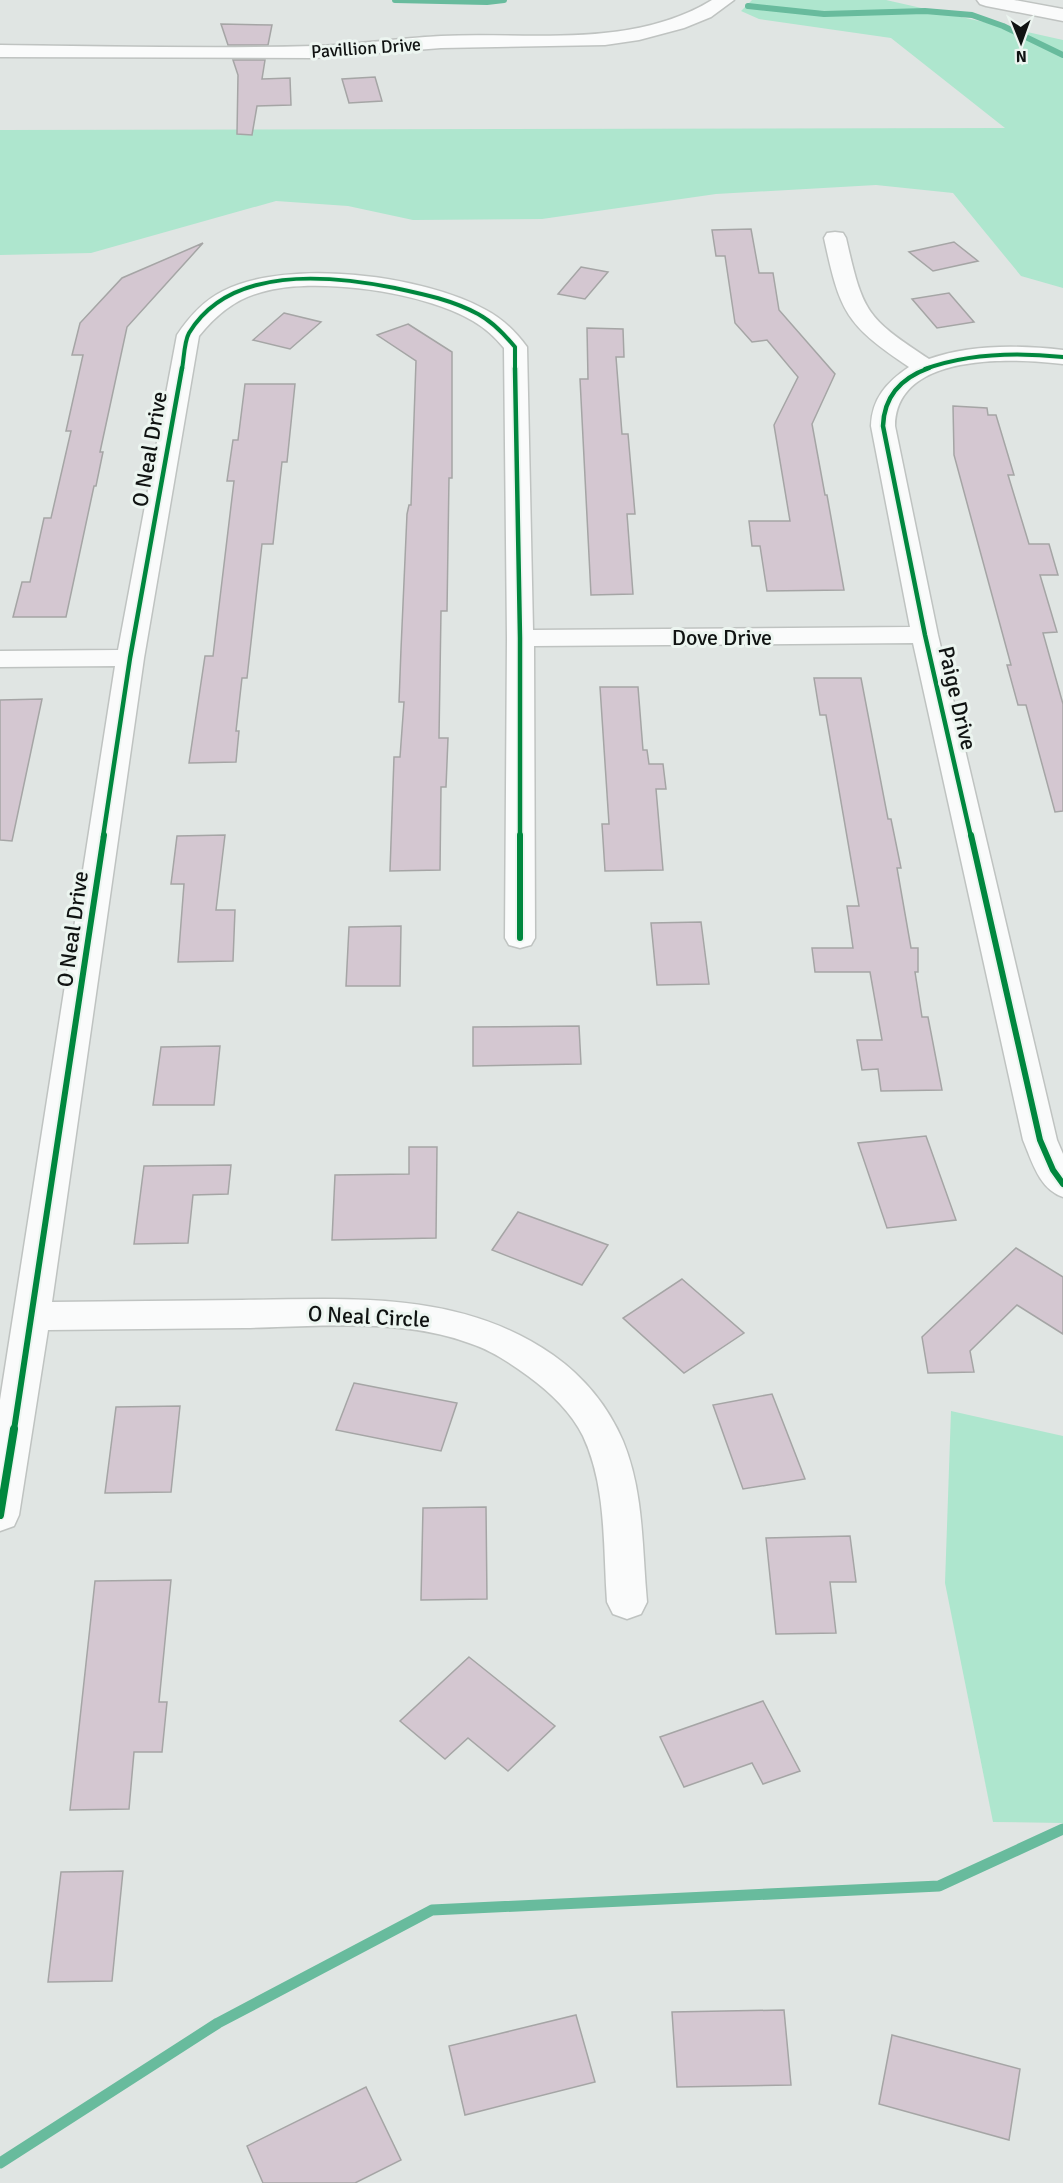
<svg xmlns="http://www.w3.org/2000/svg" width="1063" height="2183" font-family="Signika,sans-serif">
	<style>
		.green { fill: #aee6ce }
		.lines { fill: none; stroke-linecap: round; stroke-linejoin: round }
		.stream-far1 { stroke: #68bb9d; stroke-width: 6 }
		.stream { stroke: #68bb9d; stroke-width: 11 }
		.building { fill: #d4c7d1; stroke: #a5a5a5; stroke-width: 1.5 }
		.minor-casing { stroke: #bfc3c1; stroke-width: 3 }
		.minor { fill: #fafbfb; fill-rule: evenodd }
		.cycleway-far3-casing { stroke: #ecf5f0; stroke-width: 6 }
		.cycleway-far2-casing { stroke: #ecf5f0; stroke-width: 8 }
		.cycleway-far1-casing { stroke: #ecf5f0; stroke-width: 10 }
		.cycleway-casing { stroke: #ecf5f0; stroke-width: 11 }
		.cycleway-far3 { stroke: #00873e; stroke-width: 4 }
		.cycleway-far2 { stroke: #00873e; stroke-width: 4.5 }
		.cycleway-far1 { stroke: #00873e; stroke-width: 6 }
		.cycleway { stroke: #00873e; stroke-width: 8 }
		.labels { text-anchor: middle; stroke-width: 6; stroke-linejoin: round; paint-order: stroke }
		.far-street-label { font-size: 18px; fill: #101312; stroke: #ecf5f0 }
		.street-label { font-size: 22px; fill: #101312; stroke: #ecf5f0 }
	</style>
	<rect width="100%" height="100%" fill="#e0e5e3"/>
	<g class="green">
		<path d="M 752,0 L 886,0 L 1063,40 L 1063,288 L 1021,276 L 953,193 L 876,185 L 716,194 L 542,219 L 413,220 L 348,206 L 276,201 L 91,253 L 0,255 L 0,130 L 1005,128 L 891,38 L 759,19 L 741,11 Z"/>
		<path d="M 951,1411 L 1063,1436 L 1063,1823 L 993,1822 L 945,1583 Z"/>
	</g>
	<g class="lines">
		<g class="stream-far1">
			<path d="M 395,0 L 487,2 L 504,0"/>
			<path d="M 748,6 L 824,14 L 925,11 L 972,15 L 1003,26 L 1063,55"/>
		</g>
		<path class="stream" d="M 0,2163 L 218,2023 L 432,1910 L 939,1886 L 1063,1829"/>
	</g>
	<g class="building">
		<path d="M 221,24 L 272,25 L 268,45 L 228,45 Z"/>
		<path d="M 233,60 L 265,60 L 262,79 L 290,78 L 291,105 L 257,106 L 252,135 L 237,134 L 238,75 Z"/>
		<path d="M 375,77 L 382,101 L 349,103 L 342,79 Z"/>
		<path d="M 751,229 L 759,273 L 773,273 L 779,310 L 835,374 L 812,424 L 825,495 L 827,495 L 844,590 L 767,591 L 760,546 L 752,546 L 749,521 L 790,521 L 774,425 L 798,377 L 767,340 L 752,342 L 735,323 L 725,256 L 716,256 L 712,230 Z"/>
		<path d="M 954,242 L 978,261 L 933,271 L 909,252 Z"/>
		<path d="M 203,243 L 127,327 L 100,452 L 103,452 L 96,486 L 94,486 L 66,617 L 13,617 L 22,582 L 30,582 L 44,518 L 51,518 L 71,431 L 66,431 L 83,355 L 72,355 L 80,323 L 122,278 Z"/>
		<path d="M 581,267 L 608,272 L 585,299 L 558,294 Z"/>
		<path d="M 949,293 L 974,322 L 937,328 L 912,299 Z"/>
		<path d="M 284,313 L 321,322 L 290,349 L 253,340 Z"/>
		<path d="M 408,324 L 452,352 L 452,478 L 449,478 L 447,611 L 441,611 L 439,738 L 448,738 L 446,787 L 441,787 L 440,870 L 390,871 L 394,757 L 400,757 L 404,702 L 399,702 L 401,649 L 407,514 L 409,505 L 411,505 L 416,361 L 377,335 Z"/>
		<path d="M 587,328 L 623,329 L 624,357 L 616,357 L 622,434 L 628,434 L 635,514 L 627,514 L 633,594 L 591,595 L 580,379 L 588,379 Z"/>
		<path d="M 245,384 L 295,384 L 287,462 L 282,462 L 273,544 L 262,544 L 247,678 L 242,678 L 236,731 L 239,731 L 236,762 L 189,763 L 205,656 L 213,656 L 234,481 L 227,481 L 233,440 L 238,440 Z"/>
		<path d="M 953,406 L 987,408 L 988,415 L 996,415 L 1014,475 L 1008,475 L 1029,544 L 1049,544 L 1058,575 L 1040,575 L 1057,632 L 1043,633 L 1063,704 L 1063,811 L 1055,812 L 1026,705 L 1018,705 L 1007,665 L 1011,665 L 954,455 Z"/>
		<path d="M 814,678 L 861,678 L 888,819 L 891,819 L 901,868 L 897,868 L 911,948 L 918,948 L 918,972 L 915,972 L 922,1017 L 928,1017 L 942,1090 L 881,1091 L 878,1069 L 862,1070 L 857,1040 L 882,1040 L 870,972 L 815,972 L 812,948 L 853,948 L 847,906 L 859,906 L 826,715 L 820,715 Z"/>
		<path d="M 600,687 L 638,687 L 643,750 L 647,750 L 649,764 L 663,764 L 666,789 L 656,789 L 663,870 L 605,871 L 602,824 L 609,824 Z"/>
		<path d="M 42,699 L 12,841 L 0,840 L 0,700 Z"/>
		<path d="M 225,835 L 216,910 L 235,910 L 233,961 L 178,962 L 184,884 L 171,884 L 177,836 Z"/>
		<path d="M 701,922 L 709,984 L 657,985 L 651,923 Z"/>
		<path d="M 401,926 L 400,986 L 346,986 L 349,927 Z"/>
		<path d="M 579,1026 L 581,1064 L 473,1066 L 473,1027 Z"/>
		<path d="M 220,1046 L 214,1105 L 153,1105 L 161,1047 Z"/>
		<path d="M 926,1136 L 956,1220 L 887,1228 L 858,1143 Z"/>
		<path d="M 409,1147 L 437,1147 L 436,1238 L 332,1240 L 335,1175 L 409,1174 Z"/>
		<path d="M 231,1165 L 228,1194 L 193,1195 L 188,1243 L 134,1244 L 144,1166 Z"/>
		<path d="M 518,1212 L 608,1245 L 582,1285 L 492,1250 Z"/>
		<path d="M 1016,1248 L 1063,1277 L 1063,1334 L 1017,1305 L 970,1351 L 974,1372 L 928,1373 L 922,1337 Z"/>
		<path d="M 682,1279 L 744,1333 L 684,1373 L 623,1318 Z"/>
		<path d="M 354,1383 L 457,1403 L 441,1451 L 336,1430 Z"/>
		<path d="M 772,1394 L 805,1479 L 743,1489 L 713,1405 Z"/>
		<path d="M 180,1406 L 171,1492 L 105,1493 L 116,1407 Z"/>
		<path d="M 486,1507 L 487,1599 L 421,1600 L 423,1508 Z"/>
		<path d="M 850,1536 L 856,1582 L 830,1582 L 836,1633 L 776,1634 L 766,1538 Z"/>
		<path d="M 171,1580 L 159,1702 L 167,1702 L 162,1752 L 134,1752 L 129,1809 L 70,1810 L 95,1581 Z"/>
		<path d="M 469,1657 L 555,1726 L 508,1771 L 468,1738 L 445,1759 L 400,1721 Z"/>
		<path d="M 763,1701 L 800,1771 L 763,1784 L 752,1763 L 684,1787 L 660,1737 Z"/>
		<path d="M 123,1871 L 112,1981 L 48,1982 L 61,1872 Z"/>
		<path d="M 784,2010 L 791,2085 L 677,2087 L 672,2012 Z"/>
		<path d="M 576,2015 L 595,2082 L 465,2115 L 449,2046 Z"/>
		<path d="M 892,2035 L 1020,2069 L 1009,2140 L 879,2104 Z"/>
		<path d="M 366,2087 L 401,2160 L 355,2183 L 263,2183 L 247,2146 Z"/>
	</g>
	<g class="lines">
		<g class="minor-casing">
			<g id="minor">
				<path d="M 712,0 L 734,0 L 711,17 L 684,28 L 639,40 L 605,45 L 441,48 L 315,58 L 0,57 L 0,45 C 104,46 209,49 314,46 C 356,45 399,38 441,36 C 530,32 632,49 712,0 Z"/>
				<path d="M 977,0 L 1014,0 L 1063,9 L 1063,21 L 986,6 L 980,4 Z"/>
				<path d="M 835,232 L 843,233 L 846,238 C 863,312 865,317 929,359 C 971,344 1019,345 1063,350 L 1063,364 C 1012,358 896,352 895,426 L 938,635 L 1057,1140 L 1063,1154 L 1063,1197 C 1039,1189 1032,1161 1023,1140 L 913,643 L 534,646 L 535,938 L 531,945 L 520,948 L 509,945 L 505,938 L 507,638 L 504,348 C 495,337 485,328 473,321 C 426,292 314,276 262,292 C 235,299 216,315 199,336 L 144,658 L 52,1302 C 115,1301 179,1301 242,1300 C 350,1299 460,1290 553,1355 C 584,1377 608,1406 623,1441 C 644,1492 642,1548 647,1602 L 641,1614 L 627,1619 L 613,1614 L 607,1602 C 603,1548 607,1487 583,1436 C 571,1412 550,1392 528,1376 C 510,1363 491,1350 469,1343 C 398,1317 317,1327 244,1328 C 178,1329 113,1329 48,1330 L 19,1515 L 14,1526 L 0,1531 L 0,1400 L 115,666 L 0,667 L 0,651 L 118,650 L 177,335 C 189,317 203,301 223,291 C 287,258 424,275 486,310 C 503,319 516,332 527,347 L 533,630 L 910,627 L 871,426 C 872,398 887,382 909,367 C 845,324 840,312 824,238 L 827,233 Z"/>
			</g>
		</g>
		<use href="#minor" class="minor"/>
		<g class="cycleway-far3-casing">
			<g id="cycleway-far3">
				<path d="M 182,369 C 184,359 184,342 189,333 C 230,265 329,275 395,288 C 423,294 452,300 478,314 C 493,322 504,334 515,347 L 515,369"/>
				<path d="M 925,369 C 969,353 1016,352 1063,357"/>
			</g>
		</g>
		<g class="cycleway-far2-casing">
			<g id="cycleway-far2">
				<path d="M 515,368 L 520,638 L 520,837"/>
				<path d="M 929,368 C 901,378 884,396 883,426 L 925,635 L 971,837"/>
				<path d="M 103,837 L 130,658 L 182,368"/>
			</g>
		</g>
		<g class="cycleway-far1-casing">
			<g id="cycleway-far1">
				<path d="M 520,835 L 520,938"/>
				<path d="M 971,835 L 1040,1140 L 1053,1170 L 1063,1184"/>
				<path d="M 14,1430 L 104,835"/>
			</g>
		</g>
		<g class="cycleway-casing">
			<path id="cycleway" d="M 0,1515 L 14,1429"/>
		</g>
		<use href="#cycleway-far3" class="cycleway-far3"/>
		<use href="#cycleway-far2" class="cycleway-far2"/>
		<use href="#cycleway-far1" class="cycleway-far1"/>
		<use href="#cycleway" class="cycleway"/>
	</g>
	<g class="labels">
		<g class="far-street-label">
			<text transform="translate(366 48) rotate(-4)" y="6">Pavillion Drive</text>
		</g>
		<g class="street-label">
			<text transform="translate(149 449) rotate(-80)" y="8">O Neal Drive</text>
			<text x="722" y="645">Dove Drive</text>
			<text transform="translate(958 698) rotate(77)" y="8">Paige Drive</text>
			<text transform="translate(72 929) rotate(-82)" y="8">O Neal Drive</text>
			<text transform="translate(369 1316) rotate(3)" y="8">O Neal Circle</text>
		</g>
	</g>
	<g transform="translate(1021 42) rotate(179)" stroke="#ecf5f0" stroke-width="4.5" paint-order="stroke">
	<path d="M0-4.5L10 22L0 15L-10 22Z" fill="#101312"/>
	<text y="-9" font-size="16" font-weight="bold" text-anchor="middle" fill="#101312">N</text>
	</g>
</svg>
